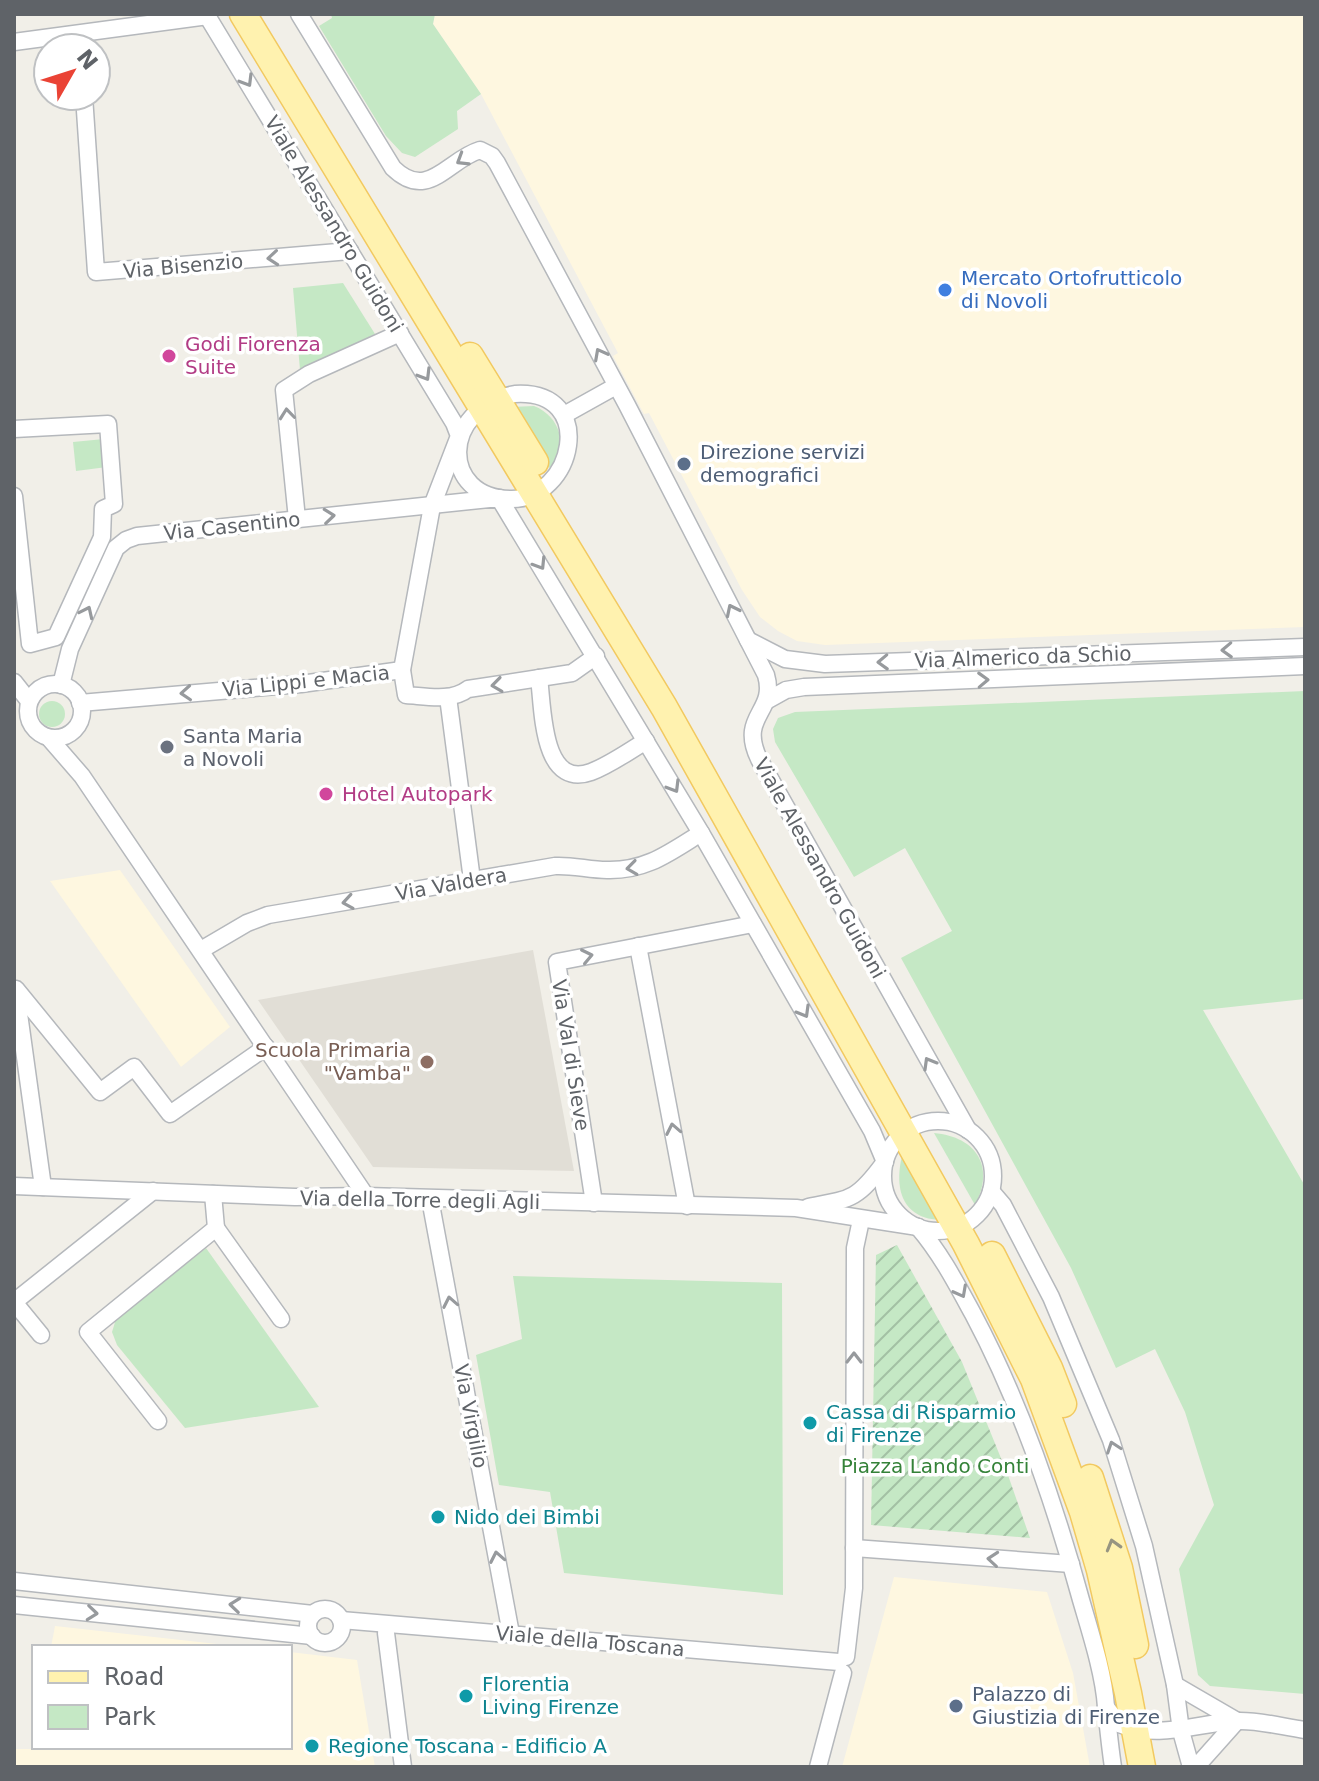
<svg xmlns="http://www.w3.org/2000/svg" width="1319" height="1781" font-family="'DejaVu Sans',sans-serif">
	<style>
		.commercial { fill: #fef7e0 }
		.education { fill: #e1ded6 }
		.green { fill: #c5e8c5 }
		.garden { fill: url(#garden-furrows) }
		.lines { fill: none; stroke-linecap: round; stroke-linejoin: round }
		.street-casing { stroke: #b5b8bc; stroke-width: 19 }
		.primary-casing { stroke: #f2c960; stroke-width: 29 }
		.street { stroke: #fff; stroke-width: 16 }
		.primary { stroke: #fff2af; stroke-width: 26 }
		.oneway { stroke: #979a9d }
		.oneway2 { stroke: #979581 }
		.shop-dot { fill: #3f7fe0; stroke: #fff; stroke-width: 3 }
		.hotel-dot { fill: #d1479c; stroke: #fff; stroke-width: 3 }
		.service-dot { fill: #5c6f8a; stroke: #fff; stroke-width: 3 }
		.worship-dot { fill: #6b7280; stroke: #fff; stroke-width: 3 }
		.education-dot { fill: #8d6e63; stroke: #fff; stroke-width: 3 }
		.culture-dot { fill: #0f9aa8; stroke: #fff; stroke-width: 3 }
		.labels { text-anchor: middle; stroke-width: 7; stroke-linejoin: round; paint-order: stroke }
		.street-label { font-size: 20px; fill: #5f6368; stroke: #fff }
		.shop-label { font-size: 20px; fill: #366cbe; stroke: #fff; text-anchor: start }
		.hotel-label { font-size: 20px; fill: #b23c85; stroke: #fff; text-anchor: start }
		.service-label { font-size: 20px; fill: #4e5e75; stroke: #fff; text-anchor: start }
		.worship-label { font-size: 20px; fill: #5b616d; stroke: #fff; text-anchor: start }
		.education-label { font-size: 20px; fill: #785e54; stroke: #fff; text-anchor: end }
		.culture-label { font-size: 20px; fill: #0d838f; stroke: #fff; text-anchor: start }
		.park-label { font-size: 20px; fill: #348238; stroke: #fff }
	</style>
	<defs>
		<pattern id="garden-furrows" width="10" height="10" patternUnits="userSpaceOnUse" patternTransform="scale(2)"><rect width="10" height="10" fill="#c5e8c5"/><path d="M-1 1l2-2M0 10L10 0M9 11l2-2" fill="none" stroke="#a3c0a4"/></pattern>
	</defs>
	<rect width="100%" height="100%" fill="#f1efe8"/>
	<g class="commercial">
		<path d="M 435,14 L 1305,14 L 1305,627 L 825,645 L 797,641 L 778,631 L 760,617 L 742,590 L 649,413 L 644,414 L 613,356 L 618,353 L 481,94 L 433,24 Z"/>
		<path d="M 120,870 L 230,1027 L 181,1067 L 50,881 Z"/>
		<path d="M 894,1577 L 1047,1592 L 1073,1673 L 1090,1767 L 842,1767 Z"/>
		<path d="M 55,1626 L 244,1647 L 51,1647 Z"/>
		<path d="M 290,1652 L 357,1660 L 375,1767 L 14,1767 L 14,1749 L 33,1749 L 34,1743 L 34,1747 L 290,1747 Z"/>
	</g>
	<path class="education" d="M 533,950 L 574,1171 L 373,1167 L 258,1000 Z"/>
	<g class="green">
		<path d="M 331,14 L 435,14 L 433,24 L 481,94 L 457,111 L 458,129 L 415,157 L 402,153 L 386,136 L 319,26 L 332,18 Z"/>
		<path d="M 343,283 L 375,334 L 300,370 L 293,288 Z"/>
		<path d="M 534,406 C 560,416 570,447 549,468 L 511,407 Z"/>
		<path d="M 104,439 L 107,467 L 76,471 L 73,442 Z"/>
		<path d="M 1305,691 L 1305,999 L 1203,1010 L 1305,1186 L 1305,1694 L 1210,1686 L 1198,1675 L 1179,1569 L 1214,1505 L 1185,1412 L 1155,1349 L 1116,1368 L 1071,1268 L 901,958 L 952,931 L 905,848 L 854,877 L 775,742 L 773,729 L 778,718 L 795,712 Z"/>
		<circle cx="52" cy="714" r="13"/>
		<path d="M 934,1133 C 977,1137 995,1167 975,1205 Z"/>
		<path d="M 904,1149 L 943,1220 C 899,1220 893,1184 904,1149 Z"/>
		<path d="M 206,1248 L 319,1407 L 185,1428 L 117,1345 L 112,1332 L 116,1319 Z"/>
		<path d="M 513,1276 L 782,1283 L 783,1595 L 564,1573 L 550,1492 L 499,1485 L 476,1355 L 522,1339 Z"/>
	</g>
	<path class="garden" d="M 897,1245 L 962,1362 L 1009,1478 L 1030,1538 L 871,1525 L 876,1255 Z"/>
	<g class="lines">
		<g class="street-casing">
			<g id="street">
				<path d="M 206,14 L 454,423 L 459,436 L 432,506 L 402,670 L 406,695 C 425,696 451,702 468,689 L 572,673 L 596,656"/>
				<path d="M 299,14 L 393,168 C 428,202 447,160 480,150 L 492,156 L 497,163 L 627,405 L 766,675 C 777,713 738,715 759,759 L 968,1130"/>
				<path d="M 14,42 L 208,16"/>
				<path d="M 84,96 L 96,272 L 350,251"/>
				<path d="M 515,394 C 599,389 574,501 510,499 C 441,498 439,409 515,394 Z"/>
				<path d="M 564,415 L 616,386"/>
				<path d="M 14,429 L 108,424 L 114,504 L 103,509 L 102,537 L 56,637 L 30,644 L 14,496"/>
				<path d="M 297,519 L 284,390 L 309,374 L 400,333"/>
				<path d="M 748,640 L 785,659 L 825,664 L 1305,647"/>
				<path d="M 539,678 C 543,706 541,790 591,772 C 610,765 629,751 646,741"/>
				<path d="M 14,682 L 29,701"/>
				<circle cx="55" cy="711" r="27"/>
				<path d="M 61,685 L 70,649 L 116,548 L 126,540 L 137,536 L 499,498 L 701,833 L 872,1131 L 885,1162"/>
				<path d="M 448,697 L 472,880"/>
				<path d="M 768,700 L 786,690 L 804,687 L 1305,666"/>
				<path d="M 80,703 L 301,684 L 402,670"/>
				<path d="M 49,738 L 82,776 L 366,1196"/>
				<path d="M 638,946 L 687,1206"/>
				<path d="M 201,950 L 247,923 L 268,915 L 555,866 C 573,865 589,870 607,870 C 646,871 669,853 701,833"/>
				<path d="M 16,989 L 100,1092 L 134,1067 L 170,1114 L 266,1047"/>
				<path d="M 16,992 L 43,1187"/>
				<circle cx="938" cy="1176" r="55"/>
				<path d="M 14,1186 L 295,1197 L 366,1196 L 796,1208 L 918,1227"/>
				<path d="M 991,1191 L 1003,1205 L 1051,1297 L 1111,1440 L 1144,1546 L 1175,1685 L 1181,1731 L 1191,1767"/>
				<path d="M 430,1199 L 511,1634"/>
				<path d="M 594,1203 L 557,962 L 753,924"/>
				<path d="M 808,1207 C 851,1199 857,1200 884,1163"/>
				<path d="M 918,1227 C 941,1254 956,1283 973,1314 C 1021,1404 1054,1501 1081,1600 C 1090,1631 1104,1674 1106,1707 C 1108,1727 1110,1747 1113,1767"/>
				<path d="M 216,1228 L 281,1319"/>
				<path d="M 14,1302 L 153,1191"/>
				<path d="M 14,1302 L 41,1335"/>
				<path d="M 158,1421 L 88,1332 L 216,1228 L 213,1194"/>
				<path d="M 854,1548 L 1071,1564"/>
				<path d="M 14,1581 L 313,1614"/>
				<path d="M 14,1605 L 312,1636"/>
				<circle cx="325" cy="1626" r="17"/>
				<path d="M 341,1620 L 839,1662"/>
				<path d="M 386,1633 L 403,1767"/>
				<path d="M 846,1657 L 854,1588 L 855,1248 L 861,1220"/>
				<path d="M 1175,1685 L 1237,1721"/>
				<path d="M 1106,1707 L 1119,1724 C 1159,1740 1197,1723 1237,1721 C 1259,1720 1283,1727 1305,1730"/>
				<path d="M 818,1767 L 843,1673"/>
				<path d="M 1196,1767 L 1237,1721"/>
			</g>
		</g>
		<g class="primary-casing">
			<g id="primary">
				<path d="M 243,14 L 664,707 L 966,1244 L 1034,1379 L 1083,1512 L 1100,1570 L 1128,1693 L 1142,1767"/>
				<path d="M 470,356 L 535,462"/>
				<path d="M 992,1255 L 1049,1368 L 1063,1404"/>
				<path d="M 1090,1478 L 1119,1568 L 1135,1645"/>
			</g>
		</g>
		<use href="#street" class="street"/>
		<use href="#primary" class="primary"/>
	</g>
	<defs><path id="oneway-chevron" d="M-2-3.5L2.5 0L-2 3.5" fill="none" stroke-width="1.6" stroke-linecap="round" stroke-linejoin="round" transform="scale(2)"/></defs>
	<g class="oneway">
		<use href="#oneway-chevron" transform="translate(247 81) rotate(59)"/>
		<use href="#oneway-chevron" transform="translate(462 160) rotate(148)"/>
		<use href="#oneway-chevron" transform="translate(273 258) rotate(175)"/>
		<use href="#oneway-chevron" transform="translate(600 354) rotate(-118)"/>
		<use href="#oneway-chevron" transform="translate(425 375) rotate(59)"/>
		<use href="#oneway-chevron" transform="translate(287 414) rotate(-96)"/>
		<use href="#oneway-chevron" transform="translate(329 516) rotate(-6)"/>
		<use href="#oneway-chevron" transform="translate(540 564) rotate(58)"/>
		<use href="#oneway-chevron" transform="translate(732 610) rotate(-116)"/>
		<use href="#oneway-chevron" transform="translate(87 612) rotate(-65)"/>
		<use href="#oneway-chevron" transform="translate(1227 650) rotate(178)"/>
		<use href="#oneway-chevron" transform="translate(883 662) rotate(178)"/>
		<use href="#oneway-chevron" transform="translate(983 680) rotate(-2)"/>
		<use href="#oneway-chevron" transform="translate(497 685) rotate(172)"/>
		<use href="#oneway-chevron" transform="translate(186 693) rotate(176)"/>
		<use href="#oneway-chevron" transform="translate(674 787) rotate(59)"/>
		<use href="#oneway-chevron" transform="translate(632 868) rotate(172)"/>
		<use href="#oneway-chevron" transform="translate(348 902) rotate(171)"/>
		<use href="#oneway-chevron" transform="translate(587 956) rotate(-12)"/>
		<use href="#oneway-chevron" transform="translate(804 1012) rotate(60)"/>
		<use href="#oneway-chevron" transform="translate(929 1063) rotate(-120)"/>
		<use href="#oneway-chevron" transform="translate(673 1129) rotate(-101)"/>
		<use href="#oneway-chevron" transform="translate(961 1292) rotate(62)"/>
		<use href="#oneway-chevron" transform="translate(450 1302) rotate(-101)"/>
		<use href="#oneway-chevron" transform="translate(854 1358) rotate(-90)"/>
		<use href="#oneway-chevron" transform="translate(1113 1447) rotate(-109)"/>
		<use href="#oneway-chevron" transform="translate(497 1557) rotate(-101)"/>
		<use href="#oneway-chevron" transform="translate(993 1559) rotate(-175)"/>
		<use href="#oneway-chevron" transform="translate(235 1605) rotate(-174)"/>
		<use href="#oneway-chevron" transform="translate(92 1613) rotate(6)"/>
	</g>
	<use class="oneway2" href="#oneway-chevron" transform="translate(1113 1545) rotate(-106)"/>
	<circle class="shop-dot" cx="945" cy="290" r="8"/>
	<g class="hotel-dot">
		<circle cx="169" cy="356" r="8"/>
		<circle cx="326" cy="794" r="8"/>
	</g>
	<g class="service-dot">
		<circle cx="684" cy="464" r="8"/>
		<circle cx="956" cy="1706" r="8"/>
	</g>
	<circle class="worship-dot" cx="167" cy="747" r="8"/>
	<circle class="education-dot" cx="427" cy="1062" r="8"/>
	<g class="culture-dot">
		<circle cx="810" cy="1423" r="8"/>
		<circle cx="438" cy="1517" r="8"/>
		<circle cx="466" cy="1696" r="8"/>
		<circle cx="312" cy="1746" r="8"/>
	</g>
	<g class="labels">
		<g class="street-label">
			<text transform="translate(334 224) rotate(59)" y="7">Viale Alessandro Guidoni</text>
			<text transform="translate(183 266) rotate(-5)" y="7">Via Bisenzio</text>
			<text transform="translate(232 526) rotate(-6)" y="7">Via Casentino</text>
			<text transform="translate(1023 657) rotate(-2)" y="7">Via Almerico da Schio</text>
			<text transform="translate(306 681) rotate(-6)" y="7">Via Lippi e Macia</text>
			<text transform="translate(820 868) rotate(61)" y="7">Viale Alessandro Guidoni</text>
			<text transform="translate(451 884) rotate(-10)" y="7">Via Valdera</text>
			<text transform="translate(571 1055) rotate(81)" y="7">Via Val di Sieve</text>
			<text transform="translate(420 1200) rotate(1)" y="7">Via della Torre degli Agli</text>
			<text transform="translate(471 1416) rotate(79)" y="7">Via Virgilio</text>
			<text transform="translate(590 1641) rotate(5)" y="7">Viale della Toscana</text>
		</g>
		<g class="shop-label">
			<text x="961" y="285">Mercato Ortofrutticolo<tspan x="961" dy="23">di Novoli</tspan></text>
		</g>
		<g class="hotel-label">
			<text x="185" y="351">Godi Fiorenza<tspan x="185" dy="23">Suite</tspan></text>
			<text x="342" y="801">Hotel Autopark</text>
		</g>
		<g class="service-label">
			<text x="700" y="459">Direzione servizi<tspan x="700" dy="23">demografici</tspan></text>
			<text x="972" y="1701">Palazzo di<tspan x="972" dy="23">Giustizia di Firenze</tspan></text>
		</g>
		<g class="worship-label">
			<text x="183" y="743">Santa Maria<tspan x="183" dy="23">a Novoli</tspan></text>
		</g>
		<g class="education-label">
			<text x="411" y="1057">Scuola Primaria<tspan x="411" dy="23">"Vamba"</tspan></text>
		</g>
		<g class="culture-label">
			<text x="826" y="1419">Cassa di Risparmio<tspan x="826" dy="23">di Firenze</tspan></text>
			<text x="454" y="1524">Nido dei Bimbi</text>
			<text x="482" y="1691">Florentia<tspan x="482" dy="23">Living Firenze</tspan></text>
			<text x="328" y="1753">Regione Toscana - Edificio A</text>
		</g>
		<g class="park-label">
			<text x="935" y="1473">Piazza Lando Conti</text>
		</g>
	</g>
	<rect width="1319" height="1781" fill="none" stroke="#5f6368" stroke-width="32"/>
	<rect x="32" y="1645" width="260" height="104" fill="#ffffff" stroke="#bfc1c3" stroke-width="2"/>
	<rect x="48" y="1671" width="40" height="12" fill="#fff2af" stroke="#bfc1c3" stroke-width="2"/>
	<text x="104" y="1685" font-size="24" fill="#5f6368">Road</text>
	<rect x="48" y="1705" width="40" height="24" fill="#c5e8c5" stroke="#bfc1c3" stroke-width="2"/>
	<text x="104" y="1725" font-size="24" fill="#5f6368">Park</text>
	<g transform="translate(72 72) rotate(51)"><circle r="38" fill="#ffffff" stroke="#bfc1c3" stroke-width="2"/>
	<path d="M0-6L14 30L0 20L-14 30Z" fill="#ea4335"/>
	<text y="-12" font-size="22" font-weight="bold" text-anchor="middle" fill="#5f6368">N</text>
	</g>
</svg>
